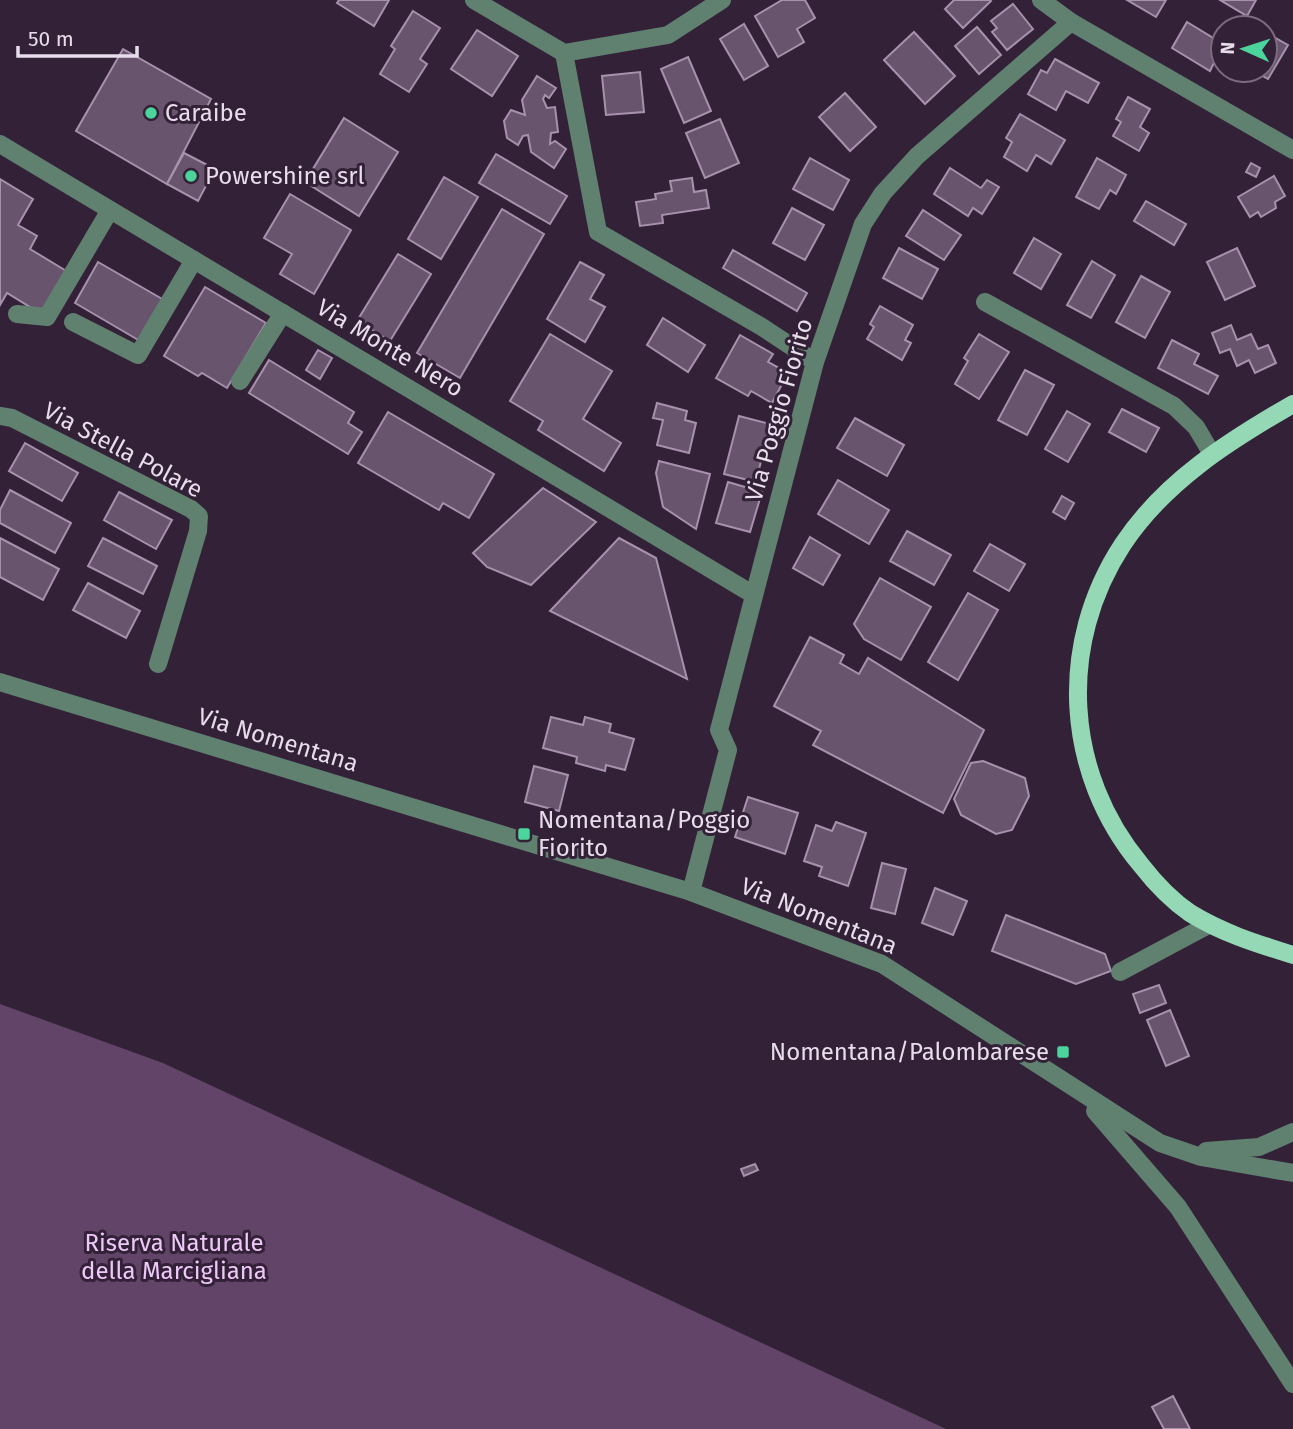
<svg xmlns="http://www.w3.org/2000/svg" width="1293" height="1429" font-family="'Fira Sans',sans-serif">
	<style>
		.green { fill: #624469 }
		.building { fill: #68546d; stroke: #a791ad; stroke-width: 2 }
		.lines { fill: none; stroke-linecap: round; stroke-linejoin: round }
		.minor { stroke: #608070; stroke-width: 18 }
		.major { stroke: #94d8b6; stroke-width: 18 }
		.poi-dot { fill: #4bd49b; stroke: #332137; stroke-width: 2.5 }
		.labels { text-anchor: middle; stroke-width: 6; stroke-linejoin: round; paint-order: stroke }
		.poi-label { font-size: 24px; fill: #e8ddeb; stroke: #332137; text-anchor: start }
		.street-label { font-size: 24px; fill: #e8ddeb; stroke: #332137 }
		.park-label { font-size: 24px; fill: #eec8f8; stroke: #332137 }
	</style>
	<rect width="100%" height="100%" fill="#332137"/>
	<path class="green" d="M 0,1004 L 163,1063 L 946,1429 L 0,1429 Z"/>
	<g class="building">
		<path d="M 339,0 L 389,0 L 374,26 L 337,3 Z"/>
		<path d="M 782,0 L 805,0 L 815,18 L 797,29 L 804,42 L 778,57 L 755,16 Z"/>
		<path d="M 954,0 L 990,0 L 991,1 L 963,28 L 945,9 Z"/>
		<path d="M 1127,0 L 1166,0 L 1156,17 Z"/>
		<path d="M 1220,0 L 1256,0 L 1247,16 Z"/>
		<path d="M 1013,4 L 1033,29 L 1007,50 L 992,32 L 997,28 L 991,21 Z"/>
		<path d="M 413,11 L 440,28 L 420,59 L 427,64 L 409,92 L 380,74 L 395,49 L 391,46 Z"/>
		<path d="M 1187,22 L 1223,44 L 1210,71 L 1172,48 Z"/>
		<path d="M 744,24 L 768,66 L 744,80 L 720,39 Z"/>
		<path d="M 977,27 L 1001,55 L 979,74 L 955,46 Z"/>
		<path d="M 477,30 L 518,56 L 492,96 L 451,69 Z"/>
		<path d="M 914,32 L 955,76 L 925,104 L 884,60 Z"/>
		<path d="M 1265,32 L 1288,45 L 1268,79 L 1252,70 L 1265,70 Z"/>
		<path d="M 123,49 L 211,99 L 167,184 L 76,131 Z"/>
		<path d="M 688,57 L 711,111 L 684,123 L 661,69 Z"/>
		<path d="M 1055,59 L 1099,83 L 1088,103 L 1066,91 L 1056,110 L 1028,94 L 1041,70 L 1047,73 Z"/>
		<path d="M 640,72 L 644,112 L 606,115 L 602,76 Z"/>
		<path d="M 537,76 L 556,88 L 549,98 L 545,95 L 543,99 L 547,108 L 555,107 L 558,132 L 551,133 L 550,144 L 555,141 L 566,149 L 554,168 L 531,152 L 528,135 L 523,136 L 518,145 L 507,138 L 504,121 L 511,110 L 525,115 L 522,100 Z"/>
		<path d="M 845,93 L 876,127 L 850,151 L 819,117 Z"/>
		<path d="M 1128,97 L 1150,109 L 1140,127 L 1149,133 L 1139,151 L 1113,136 L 1121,122 L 1116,119 Z"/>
		<path d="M 1020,114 L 1065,140 L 1051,164 L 1036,155 L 1027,171 L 1004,157 L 1012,142 L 1006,138 Z"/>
		<path d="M 344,118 L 398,152 L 359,216 L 305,182 Z"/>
		<path d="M 720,119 L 739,163 L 705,178 L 686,133 Z"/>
		<path d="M 184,153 L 215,169 L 198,201 L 167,184 Z"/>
		<path d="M 496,154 L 567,196 L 550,224 L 479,183 Z"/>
		<path d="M 810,158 L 849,180 L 833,210 L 793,189 Z"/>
		<path d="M 1097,158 L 1126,175 L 1116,194 L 1110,190 L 1099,209 L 1076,197 Z"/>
		<path d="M 1251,163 L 1260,168 L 1256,177 L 1246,172 Z"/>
		<path d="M 950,168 L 981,188 L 987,180 L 999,187 L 982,214 L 973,208 L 968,216 L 934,194 Z"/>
		<path d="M 1274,176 L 1285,196 L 1275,202 L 1276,208 L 1261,217 L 1258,212 L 1250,217 L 1238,197 Z"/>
		<path d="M 444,177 L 478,197 L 441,259 L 408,239 Z"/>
		<path d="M 692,178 L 694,192 L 706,190 L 709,208 L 662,215 L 663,223 L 640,226 L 636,202 L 656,199 L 655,194 L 672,191 L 670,181 Z"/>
		<path d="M 0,179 L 33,199 L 18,225 L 37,236 L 30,249 L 68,272 L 43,315 L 7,293 L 0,305 Z"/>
		<path d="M 290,194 L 351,230 L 314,294 L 280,274 L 292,254 L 264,238 Z"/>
		<path d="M 1146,201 L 1186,224 L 1174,245 L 1134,221 Z"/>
		<path d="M 792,208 L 824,225 L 805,260 L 773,243 Z"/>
		<path d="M 502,209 L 544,234 L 460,378 L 417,353 Z"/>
		<path d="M 923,210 L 961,235 L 944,260 L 906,236 Z"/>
		<path d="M 1034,238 L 1061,254 L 1041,289 L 1014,273 Z"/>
		<path d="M 899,248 L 938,269 L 922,299 L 883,278 Z"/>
		<path d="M 1237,248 L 1255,286 L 1225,300 L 1207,262 Z"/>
		<path d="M 733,250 L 807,293 L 797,311 L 723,268 Z"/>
		<path d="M 398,254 L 431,274 L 390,341 L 357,321 Z"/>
		<path d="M 1092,261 L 1115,275 L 1091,318 L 1067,305 Z"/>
		<path d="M 98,262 L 164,300 L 140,341 L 75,303 Z"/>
		<path d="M 580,262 L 604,275 L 590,299 L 605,307 L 585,342 L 547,319 Z"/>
		<path d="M 1141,276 L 1170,292 L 1145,338 L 1116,322 Z"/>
		<path d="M 205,287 L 266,323 L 227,388 L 202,373 L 198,376 L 164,356 Z"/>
		<path d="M 880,306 L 913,325 L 905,340 L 911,343 L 902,360 L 867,339 L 874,327 L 870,324 Z"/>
		<path d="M 663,318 L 705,345 L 688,372 L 647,345 Z"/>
		<path d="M 1231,325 L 1237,340 L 1251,334 L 1258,349 L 1268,345 L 1276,363 L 1255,373 L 1249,360 L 1237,366 L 1230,349 L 1220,353 L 1212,333 Z"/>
		<path d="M 550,334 L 612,371 L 583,419 L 621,443 L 604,471 L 538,430 L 543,421 L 510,401 Z"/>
		<path d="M 979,334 L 1009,352 L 979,399 L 955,384 L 968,361 L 964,358 Z"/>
		<path d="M 740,335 L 773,354 L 768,362 L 788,373 L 772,403 L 751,391 L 748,396 L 716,378 Z"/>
		<path d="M 1172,340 L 1199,354 L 1194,364 L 1218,376 L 1208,394 L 1158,368 Z"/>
		<path d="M 318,350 L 332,358 L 320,379 L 306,370 Z"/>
		<path d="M 269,360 L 354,412 L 348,423 L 362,432 L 348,454 L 249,393 Z"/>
		<path d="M 1025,370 L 1054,385 L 1027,435 L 998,420 Z"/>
		<path d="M 657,403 L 687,411 L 685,420 L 696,423 L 689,453 L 657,445 L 663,420 L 653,418 Z"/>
		<path d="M 1122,409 L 1159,428 L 1146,452 L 1109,432 Z"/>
		<path d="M 1067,411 L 1090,424 L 1068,462 L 1045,449 Z"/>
		<path d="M 388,412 L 494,474 L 469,518 L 443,503 L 439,510 L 358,463 Z"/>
		<path d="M 739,416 L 770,424 L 756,482 L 724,474 Z"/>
		<path d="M 855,418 L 904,445 L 887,476 L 837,448 Z"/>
		<path d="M 25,443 L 78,473 L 62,501 L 9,471 Z"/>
		<path d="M 659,461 L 710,474 L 696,529 L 663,507 L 656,473 Z"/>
		<path d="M 838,480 L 889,510 L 869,544 L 818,514 Z"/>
		<path d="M 728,482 L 762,492 L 750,532 L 716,523 Z"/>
		<path d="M 543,488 L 596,522 L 531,585 L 487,567 L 473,553 Z"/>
		<path d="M 10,490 L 71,523 L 55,553 L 0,523 L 0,510 Z"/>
		<path d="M 119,492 L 172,520 L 156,549 L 104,520 Z"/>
		<path d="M 1062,496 L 1074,503 L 1065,519 L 1053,512 Z"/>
		<path d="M 907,531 L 951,555 L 934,585 L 890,561 Z"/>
		<path d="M 810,537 L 840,555 L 823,585 L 793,568 Z"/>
		<path d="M 0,538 L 59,569 L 43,600 L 0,577 Z"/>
		<path d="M 103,538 L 157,566 L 143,594 L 88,566 Z"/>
		<path d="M 619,538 L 656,558 L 687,679 L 550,611 Z"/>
		<path d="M 990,544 L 1025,564 L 1009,591 L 974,571 Z"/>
		<path d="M 880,578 L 931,607 L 901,660 L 864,639 L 854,624 Z"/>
		<path d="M 88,583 L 140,611 L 126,638 L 73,610 Z"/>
		<path d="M 968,593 L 998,610 L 958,680 L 928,662 Z"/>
		<path d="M 810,637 L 844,655 L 840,663 L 859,674 L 868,658 L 984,730 L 943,813 L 813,745 L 821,731 L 774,706 Z"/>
		<path d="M 551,717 L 583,725 L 585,717 L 611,724 L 609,732 L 634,739 L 625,770 L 606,765 L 605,771 L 576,763 L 577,757 L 543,748 Z"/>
		<path d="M 983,761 L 1025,778 L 1029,796 L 1012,830 L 996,834 L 961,815 L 954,799 L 971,763 Z"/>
		<path d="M 534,766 L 568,775 L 559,811 L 525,802 Z"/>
		<path d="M 748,797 L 798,813 L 785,854 L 735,837 Z"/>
		<path d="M 836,822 L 866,833 L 848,886 L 819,876 L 822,867 L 804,861 L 816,825 L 832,831 Z"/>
		<path d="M 882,863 L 906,869 L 895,914 L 871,908 Z"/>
		<path d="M 935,888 L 967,901 L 953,935 L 922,923 Z"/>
		<path d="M 1006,915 L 1105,954 L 1111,971 L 1076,984 L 992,951 Z"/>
		<path d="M 1159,985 L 1166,1003 L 1140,1013 L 1133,994 Z"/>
		<path d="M 1170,1010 L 1189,1056 L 1166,1066 L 1147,1020 Z"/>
		<path d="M 755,1164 L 758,1170 L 744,1176 L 741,1169 Z"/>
		<path d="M 1173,1396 L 1190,1429 L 1164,1429 L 1152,1407 Z"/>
	</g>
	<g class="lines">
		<g class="minor">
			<path d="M 474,0 L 564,53 L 668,35 L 722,0"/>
			<path d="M 1041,0 L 1071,22 L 1293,150"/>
			<path d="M 564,53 L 598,232 L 762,327 L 815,362"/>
			<path d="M 0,144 L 754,595"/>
			<path d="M 985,302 L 1174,406 L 1196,427 L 1212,454"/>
			<path d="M 17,314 L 47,317 L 110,210"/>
			<path d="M 73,322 L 138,355 L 194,260"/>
			<path d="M 240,381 L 283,313"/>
			<path d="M 0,416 L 12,418 L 191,509 L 199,516 L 198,531 L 158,664"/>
			<path d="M 0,682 L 691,892 L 882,964 L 1160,1143 L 1201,1157 L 1293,1173"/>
			<path d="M 691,892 L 728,750 L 719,730 L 815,362 L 863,224 L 883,193 L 917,156 L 1071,22"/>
			<path d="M 1120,972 L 1210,924"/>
			<path d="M 1095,1111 L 1178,1207 L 1293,1384"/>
			<path d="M 1206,1151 L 1259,1147 L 1293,1132"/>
		</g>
		<path class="major" d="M 1293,404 C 1229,441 1165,481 1123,544 C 1057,644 1064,773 1141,865 C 1155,883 1171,900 1190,913 C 1222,933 1258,944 1293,955"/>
	</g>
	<g class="poi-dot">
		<circle cx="151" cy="113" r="7"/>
		<circle cx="191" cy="176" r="7"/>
		<rect x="517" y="827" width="14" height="14" rx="3.5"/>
		<rect x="1056" y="1045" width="14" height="14" rx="3.5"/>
	</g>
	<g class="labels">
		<g class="poi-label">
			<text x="165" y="121">Caraibe</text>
			<text x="205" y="184">Powershine srl</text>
			<text x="538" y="828">Nomentana/Poggio<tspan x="538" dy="28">Fiorito</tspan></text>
			<text x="1049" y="1060" text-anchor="end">Nomentana/Palombarese</text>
		</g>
		<g class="street-label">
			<text transform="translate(390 348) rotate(31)" y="8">Via Monte Nero</text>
			<text transform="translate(779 410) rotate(-74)" y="8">Via Poggio Fiorito</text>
			<text transform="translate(123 450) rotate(28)" y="8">Via Stella Polare</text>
			<text transform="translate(278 740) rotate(17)" y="8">Via Nomentana</text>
			<text transform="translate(819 916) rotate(22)" y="8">Via Nomentana</text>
		</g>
		<g class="park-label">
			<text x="174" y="1251">Riserva Naturale<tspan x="174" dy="28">della Marcigliana</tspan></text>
		</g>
	</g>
	<g transform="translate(1244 49) rotate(273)"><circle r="33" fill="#332137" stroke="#7b6c7f" stroke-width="2"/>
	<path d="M0-5L12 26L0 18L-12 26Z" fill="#4bd49b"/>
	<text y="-10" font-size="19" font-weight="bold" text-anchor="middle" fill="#e8ddeb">N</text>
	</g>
	<path d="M18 46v10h119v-10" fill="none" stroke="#e8ddeb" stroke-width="3.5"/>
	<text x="28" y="46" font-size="21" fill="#e8ddeb" stroke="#332137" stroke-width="5" paint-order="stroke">50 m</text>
</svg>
